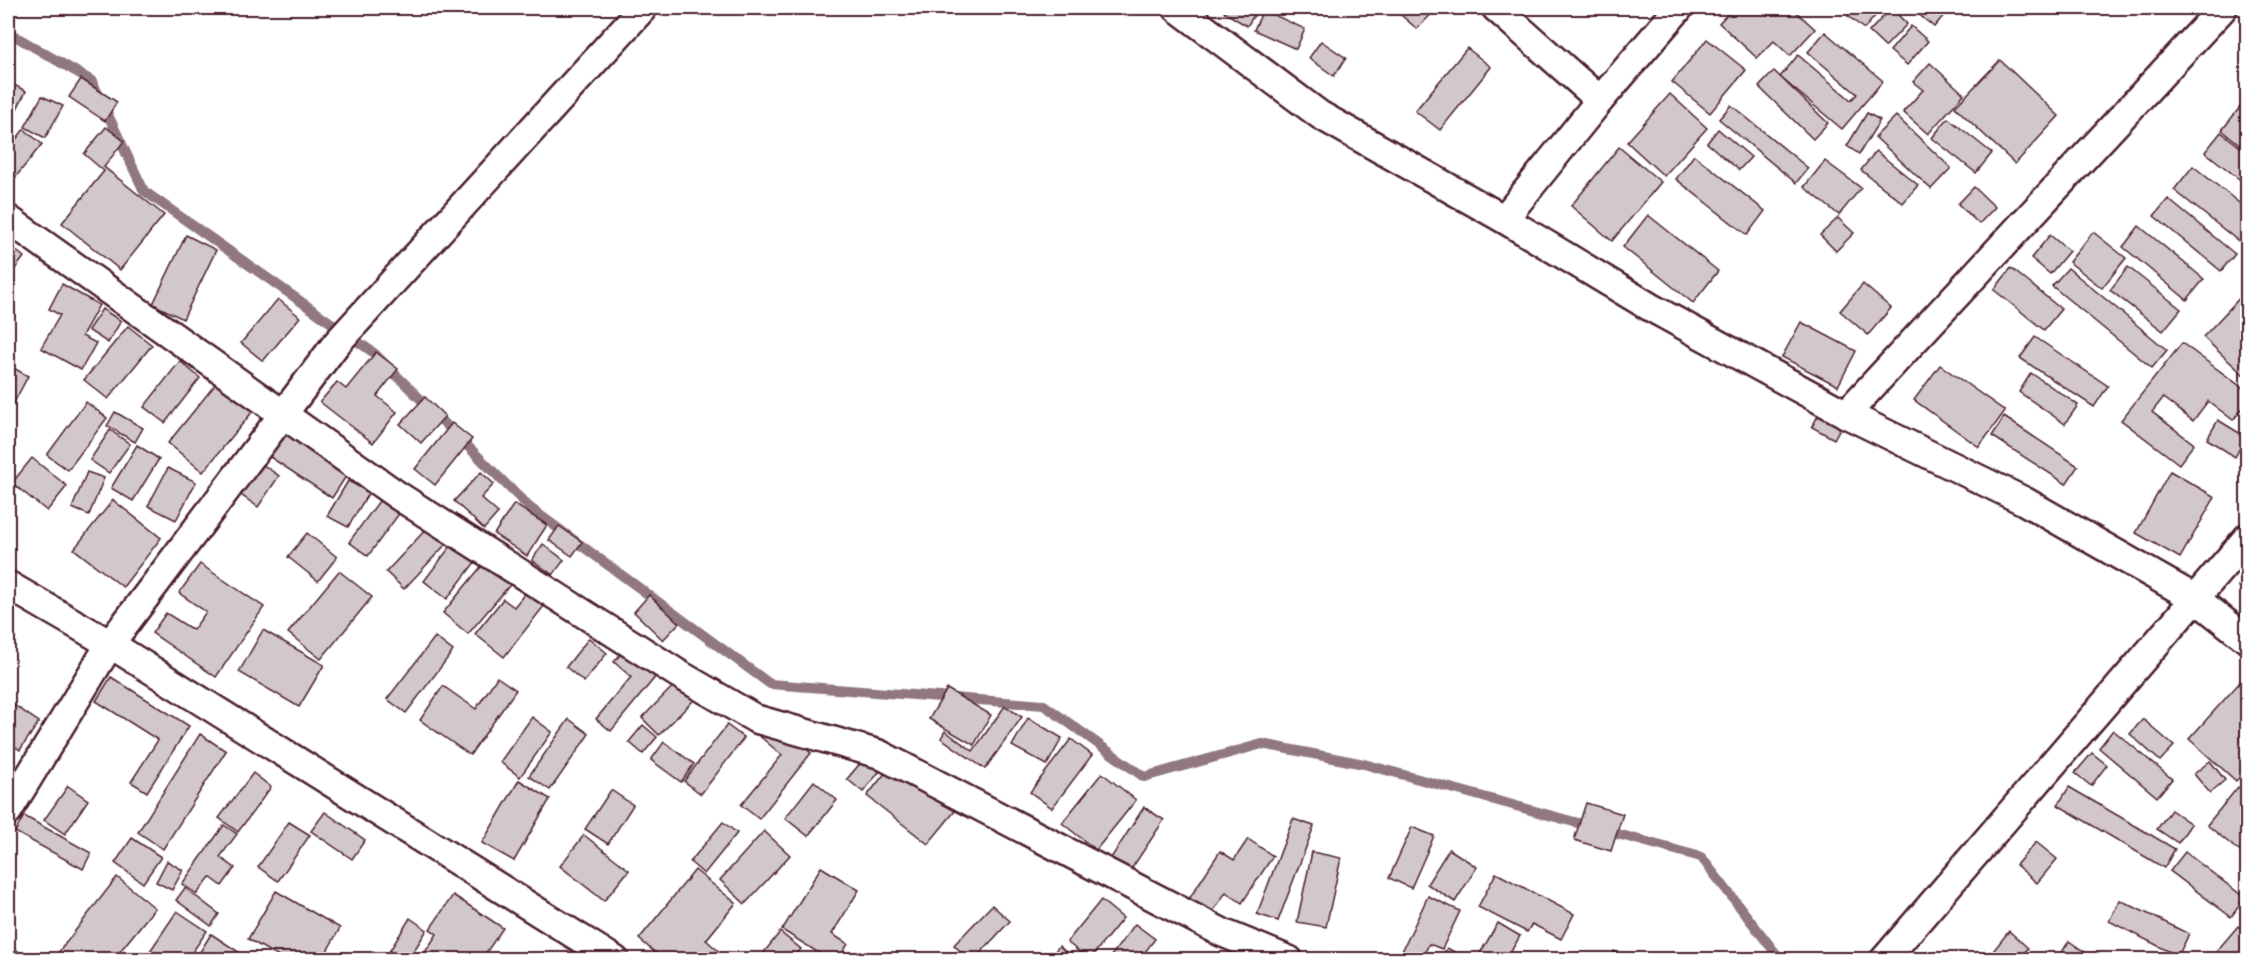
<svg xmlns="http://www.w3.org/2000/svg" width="2255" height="967" font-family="Delius,sans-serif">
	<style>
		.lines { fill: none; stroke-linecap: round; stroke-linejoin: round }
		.stream { stroke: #91787e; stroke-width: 10 }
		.building { fill: #d2c7cb; stroke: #4a1f2b; stroke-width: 1.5 }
		.minor-casing { stroke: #4a1f2b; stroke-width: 32 }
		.minor { stroke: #fff; stroke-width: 27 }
	</style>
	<rect width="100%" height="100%" fill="#fff"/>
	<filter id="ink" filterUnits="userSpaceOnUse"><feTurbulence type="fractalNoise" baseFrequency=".0167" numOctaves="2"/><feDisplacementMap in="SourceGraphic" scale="12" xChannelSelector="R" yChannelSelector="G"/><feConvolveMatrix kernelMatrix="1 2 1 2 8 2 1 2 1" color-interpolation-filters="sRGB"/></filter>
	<g filter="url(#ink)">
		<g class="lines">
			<path class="stream" d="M 8,32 L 92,81 L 144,191 L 374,353 L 529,507 L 770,684 L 1044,705 L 1144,777 L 1262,744 L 1364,764 L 1701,857 L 1781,960"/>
		</g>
		<g class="building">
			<path d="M 1227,8 L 1259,8 L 1247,26 L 1224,12 Z"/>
			<path d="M 1393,8 L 1437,8 L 1417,29 Z"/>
			<path d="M 1733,8 L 1792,8 L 1815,29 L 1790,56 L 1774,41 L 1757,58 L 1719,23 Z"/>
			<path d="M 1855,8 L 1882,8 L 1864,29 L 1848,16 Z"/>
			<path d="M 1891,8 L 1907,24 L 1885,47 L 1869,32 Z"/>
			<path d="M 1911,8 L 1950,8 L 1934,27 Z"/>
			<path d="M 1263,10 L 1305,29 L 1296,49 L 1254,30 Z"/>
			<path d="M 1911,26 L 1928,41 L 1907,65 L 1890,51 Z"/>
			<path d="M 1825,32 L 1883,81 L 1842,129 L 1780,77 L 1798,55 L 1851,100 L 1857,94 L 1808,52 Z"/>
			<path d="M 1707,39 L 1746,70 L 1710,113 L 1672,82 Z"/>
			<path d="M 1321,41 L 1346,58 L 1334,76 L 1309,58 Z"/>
			<path d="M 1467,48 L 1491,67 L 1440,130 L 1415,111 Z"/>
			<path d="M 2000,60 L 2059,116 L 2015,164 L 1955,107 Z"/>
			<path d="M 1930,63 L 1964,94 L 1928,134 L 1903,112 L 1923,90 L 1913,82 Z"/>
			<path d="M 1774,71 L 1828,123 L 1813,139 L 1759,87 Z"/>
			<path d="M 81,79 L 117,102 L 105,121 L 69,97 Z"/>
			<path d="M 8,82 L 26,91 L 13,117 L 8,114 Z"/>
			<path d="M 1670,94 L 1707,128 L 1664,176 L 1627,142 Z"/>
			<path d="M 42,96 L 63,106 L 45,138 L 25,127 Z"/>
			<path d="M 1731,105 L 1808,168 L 1796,183 L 1719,119 Z"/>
			<path d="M 2241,106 L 2248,111 L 2248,151 L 2222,130 Z"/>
			<path d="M 1867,113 L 1880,120 L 1859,154 L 1847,146 Z"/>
			<path d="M 1896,116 L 1951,168 L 1931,189 L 1875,137 Z"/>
			<path d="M 1948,118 L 1992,153 L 1976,173 L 1932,138 Z"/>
			<path d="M 106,127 L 124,141 L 104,167 L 164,215 L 120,270 L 62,223 L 104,171 L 84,154 Z"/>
			<path d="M 24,129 L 42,144 L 15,178 L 8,172 L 8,150 Z"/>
			<path d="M 1718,129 L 1751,157 L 1739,170 L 1707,143 Z"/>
			<path d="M 2221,132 L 2248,153 L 2248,186 L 2205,152 Z"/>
			<path d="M 1619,147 L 1661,182 L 1612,241 L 1571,206 Z"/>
			<path d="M 1876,151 L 1918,185 L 1903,203 L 1861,170 Z"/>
			<path d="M 1694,155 L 1765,211 L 1747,235 L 1676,179 Z"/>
			<path d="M 1825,161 L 1861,188 L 1839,215 L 1804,187 Z"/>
			<path d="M 2193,166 L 2248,210 L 2246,247 L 2174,190 Z"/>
			<path d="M 1974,187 L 1995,207 L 1979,224 L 1958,204 Z"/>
			<path d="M 2168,199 L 2235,254 L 2221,271 L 2154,216 Z"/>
			<path d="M 1648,215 L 1718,271 L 1693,303 L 1623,247 Z"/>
			<path d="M 1838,218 L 1854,233 L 1836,251 L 1820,235 Z"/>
			<path d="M 2139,226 L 2204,279 L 2187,300 L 2123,247 Z"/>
			<path d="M 2093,232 L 2126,258 L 2102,288 L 2069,262 Z"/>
			<path d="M 186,235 L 216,250 L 183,319 L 153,304 Z"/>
			<path d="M 2050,235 L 2069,251 L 2050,274 L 2031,258 Z"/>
			<path d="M 8,244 L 24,257 L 8,278 Z"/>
			<path d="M 2128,267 L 2181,309 L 2163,331 L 2110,290 Z"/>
			<path d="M 2011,268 L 2061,309 L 2044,330 L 1994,290 Z"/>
			<path d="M 2068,268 L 2167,350 L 2152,368 L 2052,286 Z"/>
			<path d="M 62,284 L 99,305 L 82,336 L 96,343 L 81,370 L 41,348 L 60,315 L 49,309 Z"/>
			<path d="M 1863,284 L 1891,308 L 1868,335 L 1840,311 Z"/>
			<path d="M 2248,289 L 2248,379 L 2203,337 Z"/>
			<path d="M 278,299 L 300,317 L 263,361 L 241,343 Z"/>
			<path d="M 102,309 L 121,321 L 108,343 L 88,330 Z"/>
			<path d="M 1801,322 L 1856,351 L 1838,386 L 1782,357 Z"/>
			<path d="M 128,326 L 152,345 L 108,399 L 84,380 Z"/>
			<path d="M 2035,337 L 2108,386 L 2094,407 L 2020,358 Z"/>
			<path d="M 2182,343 L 2248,392 L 2248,402 L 2233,420 L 2208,401 L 2193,421 L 2163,398 L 2152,412 L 2194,444 L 2179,464 L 2121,420 Z"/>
			<path d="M 376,352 L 398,369 L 377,396 L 397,412 L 373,443 L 320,402 L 337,382 L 346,389 Z"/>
			<path d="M 180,361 L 200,378 L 165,423 L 144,407 Z"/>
			<path d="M 8,365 L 28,376 L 8,414 Z"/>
			<path d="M 1940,365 L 2005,411 L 1979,447 L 1914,400 Z"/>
			<path d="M 2031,373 L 2078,405 L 2065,424 L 2019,392 Z"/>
			<path d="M 218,381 L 253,411 L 203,472 L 168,443 Z"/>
			<path d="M 425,397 L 445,416 L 421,443 L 400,424 Z"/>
			<path d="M 86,402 L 107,418 L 68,470 L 47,455 Z"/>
			<path d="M 1821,410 L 1844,421 L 1834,439 L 1812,427 Z"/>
			<path d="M 115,412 L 143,428 L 135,442 L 107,426 Z"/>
			<path d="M 2004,417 L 2078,466 L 2066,484 L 1992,436 Z"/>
			<path d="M 2218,420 L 2246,437 L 2235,457 L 2207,439 Z"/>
			<path d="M 452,423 L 472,439 L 435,485 L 415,469 Z"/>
			<path d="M 285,428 L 350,470 L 332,498 L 267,455 Z"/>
			<path d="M 110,430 L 130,444 L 109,473 L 90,460 Z"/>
			<path d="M 137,445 L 159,459 L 133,501 L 111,488 Z"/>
			<path d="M 32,458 L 67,486 L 47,511 L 12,483 Z"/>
			<path d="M 262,464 L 279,476 L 258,507 L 241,495 Z"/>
			<path d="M 168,468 L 196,482 L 176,520 L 148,506 Z"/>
			<path d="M 2170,471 L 2215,497 L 2180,558 L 2136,533 Z"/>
			<path d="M 87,472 L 104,478 L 89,515 L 72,508 Z"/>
			<path d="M 481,472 L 494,484 L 481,498 L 498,513 L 484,529 L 454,501 Z"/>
			<path d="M 348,481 L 369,492 L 348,527 L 327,516 Z"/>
			<path d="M 382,497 L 401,511 L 368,556 L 349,542 Z"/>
			<path d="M 113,500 L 161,538 L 123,587 L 74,549 Z"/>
			<path d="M 514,504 L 547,525 L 527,556 L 494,534 Z"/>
			<path d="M 429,526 L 447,543 L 404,589 L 386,572 Z"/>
			<path d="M 559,526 L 582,542 L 572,556 L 549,540 Z"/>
			<path d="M 307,533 L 337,557 L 318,581 L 288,557 Z"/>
			<path d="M 453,543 L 476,561 L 447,599 L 424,581 Z"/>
			<path d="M 543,544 L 564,560 L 553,575 L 532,560 Z"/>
			<path d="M 489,557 L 515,579 L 468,634 L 443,613 Z"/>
			<path d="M 200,564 L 264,607 L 216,677 L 152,633 L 166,613 L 193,630 L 206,612 L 179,593 Z"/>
			<path d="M 339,571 L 372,597 L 321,659 L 288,633 Z"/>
			<path d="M 2248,575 L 2248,593 L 2238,586 Z"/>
			<path d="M 530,587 L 548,601 L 504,657 L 475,634 L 503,599 L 514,607 Z"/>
			<path d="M 649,595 L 679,623 L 663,640 L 634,612 Z"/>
			<path d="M 263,630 L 324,665 L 299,707 L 239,672 Z"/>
			<path d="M 435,637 L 453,651 L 406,713 L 387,699 Z"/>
			<path d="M 589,638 L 607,653 L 584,682 L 566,667 Z"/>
			<path d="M 629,644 L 661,670 L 611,731 L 596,719 L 631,677 L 614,662 Z"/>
			<path d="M 111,677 L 189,726 L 147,792 L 131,782 L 158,740 L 96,701 Z"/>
			<path d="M 497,677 L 516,690 L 470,755 L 420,720 L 443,686 L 476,709 Z"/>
			<path d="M 680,679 L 697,697 L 659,735 L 642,718 Z"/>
			<path d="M 2241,681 L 2248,688 L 2248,768 L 2236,781 L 2189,739 Z"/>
			<path d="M 947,689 L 991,715 L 974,745 L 929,719 Z"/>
			<path d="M 8,701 L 39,722 L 20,750 L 8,742 Z"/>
			<path d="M 1005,706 L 1022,717 L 985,769 L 941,738 L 945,731 L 973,751 Z"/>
			<path d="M 532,717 L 552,732 L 520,777 L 500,762 Z"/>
			<path d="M 1028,718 L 1062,738 L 1047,765 L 1012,746 Z"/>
			<path d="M 569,719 L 589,734 L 550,790 L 529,776 Z"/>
			<path d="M 769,719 L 811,753 L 759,819 L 741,805 L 782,755 L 757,734 Z"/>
			<path d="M 2143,719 L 2174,746 L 2160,761 L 2130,734 Z"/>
			<path d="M 643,725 L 657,737 L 643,754 L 629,742 Z"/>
			<path d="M 727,725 L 744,738 L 701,794 L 684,781 Z"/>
			<path d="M 2113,730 L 2172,779 L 2157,797 L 2099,748 Z"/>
			<path d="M 200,734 L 226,751 L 163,849 L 138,832 Z"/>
			<path d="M 1071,739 L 1092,755 L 1052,808 L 1030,792 Z"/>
			<path d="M 664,742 L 694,764 L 681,782 L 651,760 Z"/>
			<path d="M 2092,753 L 2107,765 L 2091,786 L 2075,773 Z"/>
			<path d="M 868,754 L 883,767 L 863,792 L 847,779 Z"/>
			<path d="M 2210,761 L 2225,780 L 2210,793 L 2194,774 Z"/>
			<path d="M 894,762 L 955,811 L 928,844 L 867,796 Z"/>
			<path d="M 253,773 L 271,787 L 238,832 L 219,818 Z"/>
			<path d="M 1102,773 L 1136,800 L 1096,850 L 1062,823 Z"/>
			<path d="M 519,780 L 550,799 L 514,861 L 482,843 Z"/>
			<path d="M 814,781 L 837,800 L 808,836 L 785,818 Z"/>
			<path d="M 68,786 L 88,800 L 65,834 L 44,820 Z"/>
			<path d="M 2069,787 L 2175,849 L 2164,868 L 2058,805 Z"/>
			<path d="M 2238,787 L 2248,795 L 2248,849 L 2243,854 L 2207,825 Z"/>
			<path d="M 611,790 L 633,805 L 608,844 L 585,829 Z"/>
			<path d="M 1586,803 L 1623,814 L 1611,851 L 1574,840 Z"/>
			<path d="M 1144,807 L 1164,820 L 1130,871 L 1111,858 Z"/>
			<path d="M 2171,810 L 2191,824 L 2178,843 L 2157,829 Z"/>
			<path d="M 325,812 L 365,840 L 352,859 L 311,831 Z"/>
			<path d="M 24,816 L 91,853 L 83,869 L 15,832 Z"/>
			<path d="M 1293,819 L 1314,826 L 1278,921 L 1257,914 Z"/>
			<path d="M 289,822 L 310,835 L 278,881 L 258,867 Z"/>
			<path d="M 723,822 L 737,833 L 704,874 L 690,862 Z"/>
			<path d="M 224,825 L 237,834 L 220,857 L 235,868 L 222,886 L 210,877 L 197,894 L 182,884 Z"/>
			<path d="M 1412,827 L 1434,836 L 1411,888 L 1389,878 Z"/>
			<path d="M 764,831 L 790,855 L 745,904 L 720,880 Z"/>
			<path d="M 584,835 L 629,870 L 604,901 L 560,866 Z"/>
			<path d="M 132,838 L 161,857 L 143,883 L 115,863 Z"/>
			<path d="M 1248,839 L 1273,856 L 1242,903 L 1226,892 L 1212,913 L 1189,899 L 1220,851 L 1234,860 Z"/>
			<path d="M 2036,842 L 2057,859 L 2037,883 L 2016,865 Z"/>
			<path d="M 1449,849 L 1477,867 L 1455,902 L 1427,884 Z"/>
			<path d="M 1312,852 L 1341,858 L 1326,927 L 1297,922 Z"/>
			<path d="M 2185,852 L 2245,898 L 2231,917 L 2170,871 Z"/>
			<path d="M 167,861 L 183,870 L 172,890 L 156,882 Z"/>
			<path d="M 821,867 L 859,890 L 832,934 L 848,944 L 838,960 L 830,960 L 782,930 Z"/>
			<path d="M 695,870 L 736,903 L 706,940 L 721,953 L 716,960 L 664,960 L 639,939 Z"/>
			<path d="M 1496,873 L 1574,914 L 1561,939 L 1532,924 L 1527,932 L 1478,907 Z"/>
			<path d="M 117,877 L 155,908 L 113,960 L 66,960 L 58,953 Z"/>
			<path d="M 185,888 L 219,914 L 211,926 L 176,900 Z"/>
			<path d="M 276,891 L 340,928 L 322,960 L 284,960 L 248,939 Z"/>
			<path d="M 453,895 L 503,928 L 481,960 L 420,960 L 437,934 L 430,929 Z"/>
			<path d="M 1428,896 L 1460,911 L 1442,949 L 1429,944 L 1421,960 L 1398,960 Z"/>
			<path d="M 1101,900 L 1123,918 L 1089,960 L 1067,942 Z"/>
			<path d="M 2120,900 L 2189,934 L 2178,956 L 2109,921 Z"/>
			<path d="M 992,905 L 1010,921 L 974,960 L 969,960 L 954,945 Z"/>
			<path d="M 177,911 L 207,931 L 187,960 L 144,960 Z"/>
			<path d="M 410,918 L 427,930 L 408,960 L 384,960 Z"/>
			<path d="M 1498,923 L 1520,936 L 1506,960 L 1476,960 Z"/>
			<path d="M 1135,924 L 1155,939 L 1139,960 L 1108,960 Z"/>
			<path d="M 2238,926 L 2248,935 L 2248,960 L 2209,960 Z"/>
			<path d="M 2009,931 L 2028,948 L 2019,960 L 1986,960 Z"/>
			<path d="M 780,932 L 801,949 L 793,960 L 758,960 Z"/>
			<path d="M 211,934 L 251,960 L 195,960 Z"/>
			<path d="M 2069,941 L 2086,953 L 2082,960 L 2057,960 Z"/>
			<path d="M 8,943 L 29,960 L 8,960 Z"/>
			<path d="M 1059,946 L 1075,960 L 1048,960 Z"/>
			<path d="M 1447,948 L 1467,959 L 1466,960 L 1440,960 Z"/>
			<path d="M 1614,951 L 1628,960 L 1609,960 Z"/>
		</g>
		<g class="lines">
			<g class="minor-casing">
				<g id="minor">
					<path d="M 1177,8 L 1320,115 L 1504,219 L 1650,307 L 1846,414 L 2024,501 L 2196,599 L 2248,640"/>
					<path d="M 1496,8 L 1600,100"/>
					<path d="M 8,219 L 397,495 L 677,673 L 756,719 L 879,754 L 1223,933 L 1289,960"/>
					<path d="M 1504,219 L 1600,100 L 1679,8"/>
					<path d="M 1846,414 L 2223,8"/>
					<path d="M 8,585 L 110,644 L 615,960"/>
					<path d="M 8,811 L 110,644 L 336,344 L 643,8"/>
					<path d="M 1884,960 L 2248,537"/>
				</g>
			</g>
			<use href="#minor" class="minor"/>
		</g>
	</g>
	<rect width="2255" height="967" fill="none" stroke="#fff" stroke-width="30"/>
	<rect x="15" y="15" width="2225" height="937" fill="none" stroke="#4a1f2b" stroke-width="2" filter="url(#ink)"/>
</svg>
